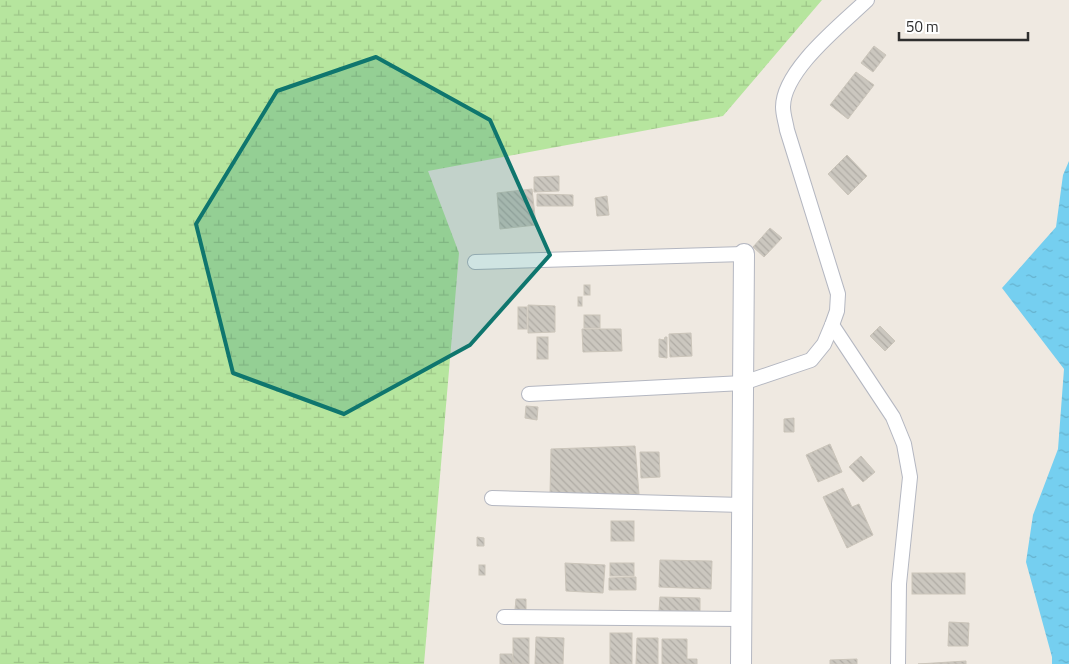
<svg xmlns="http://www.w3.org/2000/svg" width="1069" height="664" font-family="'Titillium Web',sans-serif">
	<style>
		.wetland { fill: url(#wetland-marsh) }
		.water { fill: url(#water-ripples) }
		.building { fill: url(#building-back-hatch); stroke: #cbc5ba }
		.lines { fill: none; stroke-linecap: round; stroke-linejoin: round }
		.street-casing { stroke: #b4b7c1; stroke-width: 16 }
		.secondary-casing { stroke: #b4b7c1; stroke-width: 22 }
		.street { stroke: #fff; stroke-width: 14 }
		.secondary { stroke: #fff; stroke-width: 20 }
		.marked { fill: #0f766e; fill-opacity: 0.2; stroke: #0f766e; stroke-width: 4; stroke-linejoin: round }
	</style>
	<defs>
		<pattern id="wetland-marsh" width="20" height="14" patternUnits="userSpaceOnUse" patternTransform="scale(1.25)"><rect width="20" height="14" fill="#b6e59e"/><path d="M1 5h8M5 5V1M11 12h8M15 12V8" fill="none" stroke="#9dc588"/></pattern>
		<pattern id="water-ripples" width="26" height="14" patternUnits="userSpaceOnUse" patternTransform="scale(1.25)"><rect width="26" height="14" fill="#75cff0"/><path d="M2 4q2-2 4 0t4 0M15 11q2-2 4 0t4 0" fill="none" stroke="#66b2ce"/></pattern>
		<pattern id="building-back-hatch" width="6" height="6" patternUnits="userSpaceOnUse" patternTransform="scale(1.25)"><rect width="6" height="6" fill="#cbc7bf"/><path d="M-1 5l2 2M0 0l6 6M5-1l2 2" fill="none" stroke="#afaba4"/></pattern>
	</defs>
	<rect width="100%" height="100%" fill="#efe9e1"/>
	<path class="wetland" d="M 0,0 L 822,0 L 723,116 L 428,171 L 459,253 L 424,664 L 0,664 Z"/>
	<path class="water" d="M 1069,161 L 1069,664 L 1052,664 L 1052,657 L 1026,562 L 1033,515 L 1058,449 L 1064,369 L 1002,288 L 1056,227 L 1063,175 Z"/>
	<g class="building">
		<path d="M 874,46 L 886,55 L 873,72 L 861,63 Z"/>
		<path d="M 856,72 L 874,85 L 848,119 L 830,105 Z"/>
		<path d="M 847,155 L 867,176 L 848,195 L 828,174 Z"/>
		<path d="M 559,176 L 559,191 L 534,192 L 534,177 Z"/>
		<path d="M 532,189 L 536,225 L 500,229 L 497,193 Z"/>
		<path d="M 537,194 L 573,195 L 573,206 L 537,206 Z"/>
		<path d="M 607,196 L 609,215 L 597,216 L 595,198 Z"/>
		<path d="M 770,228 L 782,238 L 764,257 L 753,247 Z"/>
		<rect x="584" y="285" width="6" height="10"/>
		<rect x="578" y="297" width="4" height="9"/>
		<path d="M 528,305 L 555,306 L 555,332 L 528,333 Z"/>
		<rect x="518" y="307" width="9" height="22"/>
		<rect x="584" y="315" width="16" height="13"/>
		<path d="M 880,326 L 895,341 L 885,351 L 870,336 Z"/>
		<path d="M 582,329 L 621,329 L 622,351 L 583,352 Z"/>
		<path d="M 691,333 L 692,356 L 670,357 L 669,334 Z"/>
		<rect x="537" y="337" width="11" height="22"/>
		<path d="M 665,337 L 667,337 L 667,358 L 659,357 L 659,339 L 664,340 Z"/>
		<path d="M 526,406 L 538,407 L 537,420 L 525,418 Z"/>
		<path d="M 794,418 L 794,432 L 784,432 L 784,419 Z"/>
		<path d="M 830,444 L 842,472 L 818,482 L 806,455 Z"/>
		<path d="M 635,446 L 639,494 L 550,495 L 551,449 Z"/>
		<path d="M 640,452 L 659,452 L 660,477 L 641,478 Z"/>
		<path d="M 861,456 L 875,472 L 863,482 L 849,467 Z"/>
		<path d="M 843,488 L 852,507 L 859,504 L 873,535 L 847,548 L 823,497 Z"/>
		<rect x="611" y="521" width="23" height="20"/>
		<path d="M 477,537 L 484,538 L 484,546 L 477,546 Z"/>
		<path d="M 660,560 L 712,561 L 711,589 L 659,587 Z"/>
		<path d="M 565,563 L 605,565 L 603,593 L 566,591 Z"/>
		<rect x="610" y="563" width="24" height="13"/>
		<rect x="479" y="565" width="6" height="10"/>
		<rect x="912" y="573" width="53" height="21"/>
		<path d="M 636,577 L 636,590 L 609,590 L 609,578 Z"/>
		<path d="M 660,597 L 700,598 L 700,611 L 659,611 Z"/>
		<path d="M 516,599 L 526,599 L 526,610 L 515,610 Z"/>
		<path d="M 949,622 L 969,623 L 968,646 L 948,646 Z"/>
		<rect x="610" y="633" width="22" height="31"/>
		<path d="M 536,637 L 564,638 L 563,664 L 535,664 Z"/>
		<rect x="513" y="638" width="16" height="26"/>
		<path d="M 637,638 L 658,638 L 658,664 L 636,664 Z"/>
		<path d="M 662,639 L 687,639 L 687,659 L 697,659 L 697,664 L 662,664 Z"/>
		<path d="M 500,654 L 512,654 L 513,664 L 500,664 Z"/>
		<path d="M 857,659 L 857,664 L 830,664 L 830,660 Z"/>
		<path d="M 966,661 L 966,664 L 918,664 Z"/>
	</g>
	<g class="lines">
		<g class="street-casing">
			<g id="street">
				<path d="M 475,262 L 744,254"/>
				<path d="M 832,325 L 893,417 L 904,444 L 910,477 L 899,584 L 898,664"/>
				<path d="M 529,394 L 743,383 L 811,360 L 824,344 L 832,325 L 837,311 L 838,294 L 787,130 C 786,123 783,115 783,107 C 783,70 842,24 867,0"/>
				<path d="M 492,498 L 742,505"/>
				<path d="M 504,617 L 741,619"/>
			</g>
		</g>
		<g class="secondary-casing">
			<path id="secondary" d="M 741,664 L 744,254"/>
		</g>
		<use href="#street" class="street"/>
		<use href="#secondary" class="secondary"/>
	</g>
	<path class="marked" d="M 376,57 L 490,120 L 550,255 L 470,345 L 344,414 L 233,373 L 196,224 L 277,91 Z"/>
	<path d="M899 32v8h129v-8" fill="none" stroke="#2e2e2e" stroke-width="2.5"/>
	<text x="906" y="32" font-size="15" fill="#2e2e2e" stroke="#ffffff" stroke-width="4" paint-order="stroke">50 m</text>
</svg>
